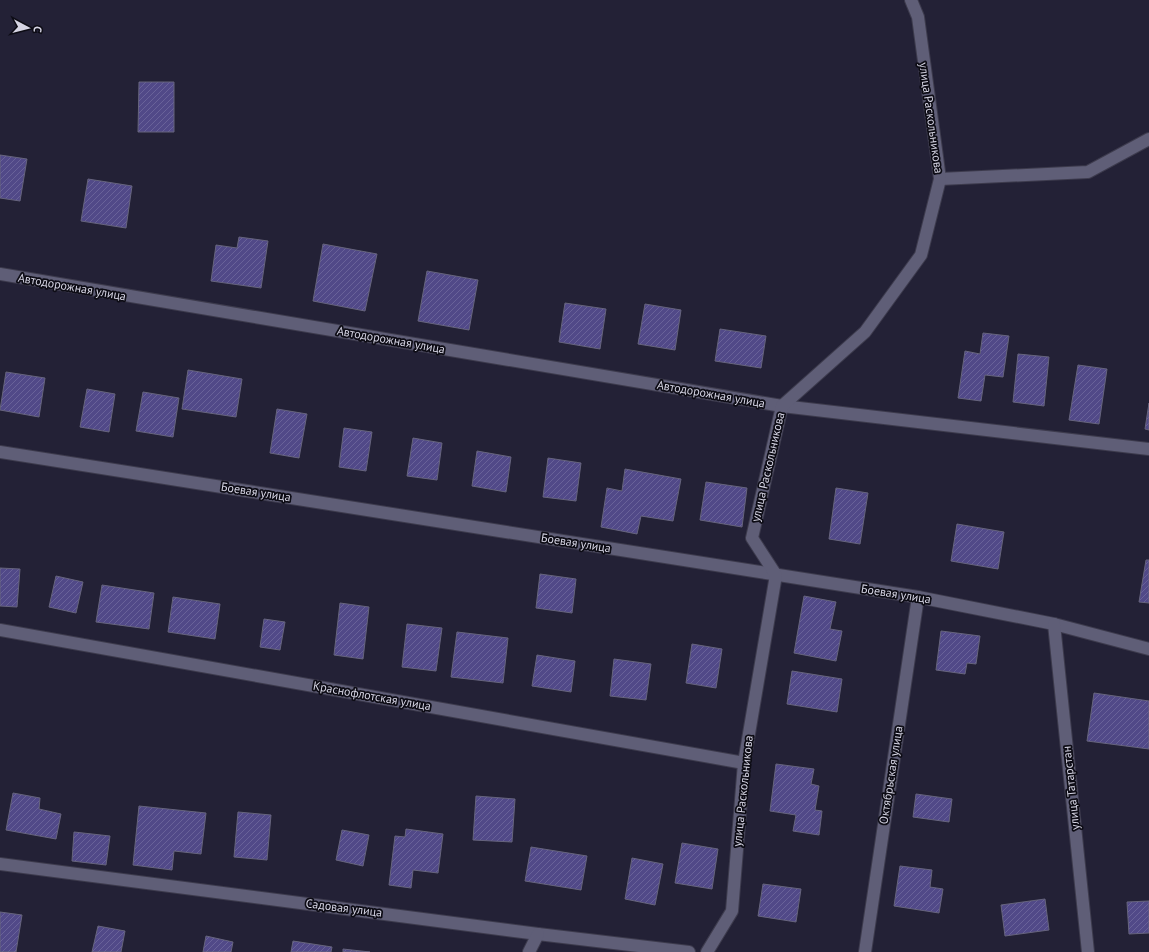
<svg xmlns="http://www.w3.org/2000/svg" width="1149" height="952" font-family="'PT Sans',sans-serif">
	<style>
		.building { fill: url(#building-hatch); stroke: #66647d }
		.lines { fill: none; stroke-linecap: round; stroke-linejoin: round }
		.minor-casing { stroke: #3d3b4d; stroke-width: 14 }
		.minor { stroke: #5f5e77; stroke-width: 12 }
		.labels { text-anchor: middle; stroke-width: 3.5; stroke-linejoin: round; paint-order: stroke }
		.street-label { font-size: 12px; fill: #d6d5e4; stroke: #0d0c15 }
	</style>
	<defs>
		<pattern id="building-hatch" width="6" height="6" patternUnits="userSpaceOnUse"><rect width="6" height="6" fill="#514988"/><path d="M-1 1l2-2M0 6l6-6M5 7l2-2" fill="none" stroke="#696299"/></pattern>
	</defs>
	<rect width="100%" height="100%" fill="#232136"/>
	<g class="building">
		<path d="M 139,82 L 174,82 L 174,132 L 138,132 Z"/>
		<path d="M 0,155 L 27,159 L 20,201 L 0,198 Z"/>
		<path d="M 88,179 L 132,186 L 126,228 L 81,221 Z"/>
		<path d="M 239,237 L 268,241 L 261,288 L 211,281 L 216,245 L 237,248 Z"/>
		<path d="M 323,244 L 377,254 L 365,311 L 313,301 Z"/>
		<path d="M 427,271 L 478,280 L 469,330 L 418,321 Z"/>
		<path d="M 565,303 L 606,309 L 600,349 L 559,342 Z"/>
		<path d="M 645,304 L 681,310 L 675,350 L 638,344 Z"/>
		<path d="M 720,329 L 766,336 L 761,368 L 715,361 Z"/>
		<path d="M 983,333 L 1009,336 L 1003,377 L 985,375 L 981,401 L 958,398 L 965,351 L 980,354 Z"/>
		<path d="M 1018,354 L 1049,357 L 1044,406 L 1013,402 Z"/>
		<path d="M 1078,365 L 1107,369 L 1099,424 L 1069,420 Z"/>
		<path d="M 188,370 L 242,379 L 236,417 L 182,409 Z"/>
		<path d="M 6,372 L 45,378 L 39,417 L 0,410 Z"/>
		<path d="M 87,389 L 115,394 L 109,432 L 80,427 Z"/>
		<path d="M 143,392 L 179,398 L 173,437 L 136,431 Z"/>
		<path d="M 1149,403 L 1149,430 L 1145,429 Z"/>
		<path d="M 277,409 L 307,414 L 299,458 L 270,453 Z"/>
		<path d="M 344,428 L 372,432 L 366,471 L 339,467 Z"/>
		<path d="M 413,438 L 442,443 L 437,480 L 407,476 Z"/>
		<path d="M 477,451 L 511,457 L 506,492 L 472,486 Z"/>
		<path d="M 548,458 L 581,463 L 576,501 L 543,497 Z"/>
		<path d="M 625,469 L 681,479 L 673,521 L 641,516 L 637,534 L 601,527 L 607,488 L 622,491 Z"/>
		<path d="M 706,482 L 747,488 L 742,527 L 700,520 Z"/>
		<path d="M 836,488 L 868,493 L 860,544 L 829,539 Z"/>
		<path d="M 957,524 L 1004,532 L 998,569 L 951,561 Z"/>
		<path d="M 1146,560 L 1149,560 L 1149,603 L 1139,602 Z"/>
		<path d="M 0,568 L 20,569 L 17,607 L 0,606 Z"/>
		<path d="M 540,574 L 576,579 L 572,613 L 536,608 Z"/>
		<path d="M 56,576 L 83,582 L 76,613 L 49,607 Z"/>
		<path d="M 102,585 L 154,593 L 149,629 L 96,622 Z"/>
		<path d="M 804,596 L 836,602 L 830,629 L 842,631 L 836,661 L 794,653 Z"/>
		<path d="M 173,597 L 220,604 L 215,639 L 168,632 Z"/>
		<path d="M 340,603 L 369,607 L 363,659 L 334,655 Z"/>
		<path d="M 264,619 L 285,622 L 280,650 L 260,647 Z"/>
		<path d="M 407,624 L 442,628 L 436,671 L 402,667 Z"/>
		<path d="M 941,631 L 980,636 L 976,664 L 967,663 L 965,674 L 936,670 Z"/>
		<path d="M 457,632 L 508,638 L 503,683 L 451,677 Z"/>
		<path d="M 692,644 L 722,649 L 716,688 L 686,683 Z"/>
		<path d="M 537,655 L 575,661 L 571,692 L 532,686 Z"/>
		<path d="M 614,659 L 651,664 L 646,700 L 610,696 Z"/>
		<path d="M 792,671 L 842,679 L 837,712 L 787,704 Z"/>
		<path d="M 1094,693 L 1149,701 L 1149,749 L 1087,741 Z"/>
		<path d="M 776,764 L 814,769 L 811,784 L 819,786 L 815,810 L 822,811 L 819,835 L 793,831 L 796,815 L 770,811 Z"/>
		<path d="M 13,793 L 40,798 L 39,809 L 61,814 L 56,839 L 6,830 Z"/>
		<path d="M 916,794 L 952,799 L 949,822 L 913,817 Z"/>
		<path d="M 476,796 L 515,799 L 512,842 L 473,840 Z"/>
		<path d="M 139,806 L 206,813 L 201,854 L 174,851 L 172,870 L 133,865 Z"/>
		<path d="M 238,812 L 271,815 L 267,860 L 234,857 Z"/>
		<path d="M 406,829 L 443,834 L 438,873 L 413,870 L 411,888 L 389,885 L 395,836 L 405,837 Z"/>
		<path d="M 342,830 L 369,835 L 363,866 L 336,860 Z"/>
		<path d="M 74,832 L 110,836 L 106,865 L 72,861 Z"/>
		<path d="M 682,843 L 718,849 L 712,889 L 675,883 Z"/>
		<path d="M 531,847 L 587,856 L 581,890 L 525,881 Z"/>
		<path d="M 632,858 L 663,864 L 655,905 L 625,899 Z"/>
		<path d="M 900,866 L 932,870 L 930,887 L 943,889 L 939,913 L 894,906 Z"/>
		<path d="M 763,884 L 801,889 L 796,922 L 758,916 Z"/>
		<path d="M 1045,899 L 1049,930 L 1005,936 L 1001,905 Z"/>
		<path d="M 1149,901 L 1149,933 L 1129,934 L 1127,902 Z"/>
		<path d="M 0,912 L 22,915 L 16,952 L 0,952 Z"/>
		<path d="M 98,926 L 125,931 L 121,952 L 92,952 Z"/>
		<path d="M 206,936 L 233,942 L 231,952 L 203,952 Z"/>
		<path d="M 293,941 L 332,947 L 331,952 L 291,952 Z"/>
		<path d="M 343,949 L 370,952 L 343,952 Z"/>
	</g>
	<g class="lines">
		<g class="minor-casing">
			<g id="minor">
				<path d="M 940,179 L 1088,172 L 1149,139"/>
				<path d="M 0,274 L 782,406 L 1149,449"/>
				<path d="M 0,452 L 918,597 L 1054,624 L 1149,649"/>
				<path d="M 1054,624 L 1088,952"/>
				<path d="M 0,630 L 744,763"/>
				<path d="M 0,864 L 538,934 L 689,952"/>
				<path d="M 529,952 L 538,934"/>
				<path d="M 707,952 L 732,911 L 744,763 L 776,575 L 752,538 L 782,406 L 865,332 L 921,255 L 940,179 L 918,17 L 911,0"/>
				<path d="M 865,952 L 918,597"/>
			</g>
		</g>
		<use href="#minor" class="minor"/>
	</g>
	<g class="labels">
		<g class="street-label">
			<text transform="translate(931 118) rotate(82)" y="4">улица Раскольникова</text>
			<text transform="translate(72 287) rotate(10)" y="4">Автодорожная улица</text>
			<text transform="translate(391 340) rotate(10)" y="4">Автодорожная улица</text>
			<text transform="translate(711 394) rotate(10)" y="4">Автодорожная улица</text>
			<text transform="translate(768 467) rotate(-77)" y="4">улица Раскольникова</text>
			<text transform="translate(256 492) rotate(9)" y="4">Боевая улица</text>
			<text transform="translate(576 543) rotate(9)" y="4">Боевая улица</text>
			<text transform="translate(896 594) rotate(9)" y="4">Боевая улица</text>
			<text transform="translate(372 696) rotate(10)" y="4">Краснофлотская улица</text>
			<text transform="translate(891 775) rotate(-81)" y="4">Октябрьская улица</text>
			<text transform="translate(1071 788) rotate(-96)" y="4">улица Татарстан</text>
			<text transform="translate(743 791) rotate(-84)" y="4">улица Раскольникова</text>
			<text transform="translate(344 908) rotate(7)" y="4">Садовая улица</text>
		</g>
	</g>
	<g transform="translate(28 28) rotate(97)" stroke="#0d0c15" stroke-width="3" paint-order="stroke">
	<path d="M0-3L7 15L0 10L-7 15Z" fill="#d6d5e4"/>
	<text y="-6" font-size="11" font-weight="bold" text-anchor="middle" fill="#d6d5e4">С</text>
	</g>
</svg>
